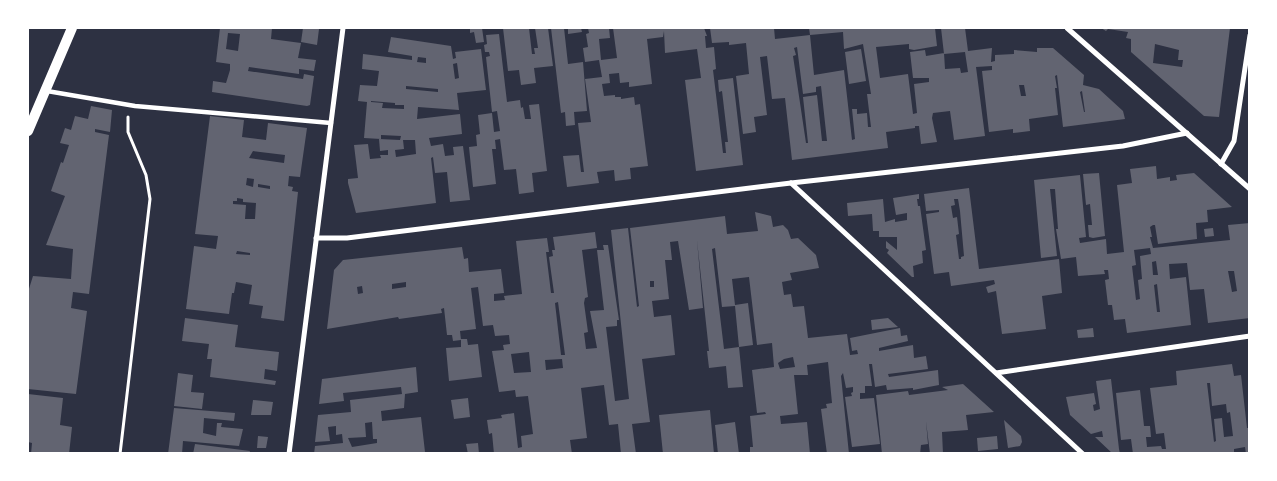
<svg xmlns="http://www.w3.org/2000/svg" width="1277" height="481" font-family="'Archivo Narrow',sans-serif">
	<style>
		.building { fill: #626471; fill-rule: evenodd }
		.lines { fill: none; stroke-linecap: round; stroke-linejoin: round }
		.path { stroke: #fff; stroke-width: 3 }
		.pedestrian { stroke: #fff; stroke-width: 4.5 }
		.minor { stroke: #fff; stroke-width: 5 }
		.secondary { stroke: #fff; stroke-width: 10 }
	</style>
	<rect width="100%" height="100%" fill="#2d3142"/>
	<g class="building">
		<path d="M 220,28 L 272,28 L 271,39 L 301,43 L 298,58 L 316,60 L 314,71 L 299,69 L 299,74 L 249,67 L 248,71 L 303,79 L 304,74 L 314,76 L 310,105 L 307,106 L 212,92 L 213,81 L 226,83 L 230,70 L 230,64 L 216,62 ZM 228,33 L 240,34 L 238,51 L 226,49 Z"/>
		<path d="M 303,28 L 319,29 L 317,45 L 301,42 Z"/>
		<path d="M 470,28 L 482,28 L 484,42 L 476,43 L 474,32 L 470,33 Z"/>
		<path d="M 503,28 L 529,28 L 532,54 L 535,54 L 534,48 L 538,48 L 535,28 L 548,28 L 553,66 L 534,68 L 536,83 L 521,85 L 519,70 L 508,71 Z"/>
		<path d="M 551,28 L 564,28 L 568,64 L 583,62 L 587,111 L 574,112 L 575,125 L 566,126 L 565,112 L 561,113 Z"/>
		<path d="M 568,28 L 581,28 L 582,32 L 568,34 Z"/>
		<path d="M 588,28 L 609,28 L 610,38 L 599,39 L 601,60 L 617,58 L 613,28 L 704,28 L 707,36 L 705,36 L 706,48 L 714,47 L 716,69 L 713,70 L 723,153 L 726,153 L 725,142 L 728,142 L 722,91 L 719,92 L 718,80 L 733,78 L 743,165 L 696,171 L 685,80 L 701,78 L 697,49 L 665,53 L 664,31 L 663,37 L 647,39 L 652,84 L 629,87 L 629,82 L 620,83 L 619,73 L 609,74 L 610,83 L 602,84 L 604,96 L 615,95 L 615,97 L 621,97 L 621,99 L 634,97 L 635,105 L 640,104 L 648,166 L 630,168 L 631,179 L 615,181 L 614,170 L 597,172 L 599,183 L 567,187 L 563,156 L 579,155 L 581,172 L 584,172 L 578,123 L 591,122 L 585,79 L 602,77 L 599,60 L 585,62 L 583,48 L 588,47 L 586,34 L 589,33 Z"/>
		<path d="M 710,28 L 774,28 L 775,39 L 810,35 L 809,28 L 935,28 L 937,46 L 914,50 L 909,49 L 909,44 L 876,47 L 880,78 L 908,74 L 913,114 L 917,113 L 914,84 L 929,82 L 929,78 L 913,78 L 910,52 L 925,50 L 926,56 L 944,53 L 945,69 L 960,68 L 961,73 L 968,72 L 965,52 L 944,54 L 941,28 L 965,28 L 968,51 L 992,48 L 991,62 L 995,61 L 995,55 L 1014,54 L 1014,50 L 1037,52 L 1037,48 L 1053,48 L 1084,75 L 1083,85 L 1099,89 L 1123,111 L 1125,119 L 1063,127 L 1057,75 L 1055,76 L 1057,88 L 1055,88 L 1058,115 L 1029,119 L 1030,131 L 1013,133 L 1013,129 L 989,132 L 982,71 L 992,70 L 992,66 L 976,67 L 985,136 L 954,140 L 950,111 L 933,113 L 932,118 L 937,142 L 921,144 L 919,126 L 915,126 L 915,128 L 886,132 L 888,148 L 792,160 L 785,98 L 772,99 L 767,56 L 760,57 L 767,115 L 754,117 L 756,132 L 743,134 L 736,76 L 749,74 L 746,43 L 729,45 L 729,42 L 712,43 ZM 843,32 L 844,49 L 863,44 L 871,94 L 867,94 L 871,127 L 868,127 L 867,113 L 857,114 L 857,109 L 852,109 L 855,139 L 852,140 L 844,70 L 814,75 L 810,35 ZM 797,47 L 803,94 L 816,92 L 816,87 L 821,86 L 827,141 L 822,141 L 817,95 L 803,97 L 808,143 L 806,143 L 793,56 L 796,55 L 794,48 ZM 1019,85 L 1024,85 L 1026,96 L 1021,96 ZM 1082,91 L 1085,112 L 1084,112 L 1080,92 Z"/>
		<path d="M 1101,28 L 1230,28 L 1219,117 L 1204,116 L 1131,52 L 1131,39 L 1126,38 L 1128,32 L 1108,29 L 1106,31 ZM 1155,44 L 1179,50 L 1178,60 L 1183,60 L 1182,67 L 1153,63 Z"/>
		<path d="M 499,34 L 507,102 L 520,100 L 521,108 L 523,107 L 525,119 L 531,119 L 529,105 L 539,104 L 547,171 L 532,173 L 534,192 L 519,194 L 516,169 L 504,170 L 500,139 L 495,140 L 496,149 L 492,149 L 496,184 L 473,187 L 469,147 L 477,146 L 476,135 L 480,134 L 478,115 L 492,113 L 494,132 L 500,131 L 497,111 L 492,112 L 486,57 L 490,56 L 489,52 L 485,52 L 484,45 L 487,44 L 486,35 Z"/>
		<path d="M 391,37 L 451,46 L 453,59 L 456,58 L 455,52 L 481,49 L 486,90 L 457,93 L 459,110 L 418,107 L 417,119 L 460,114 L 462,134 L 429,138 L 431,146 L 443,144 L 445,156 L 454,155 L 453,147 L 463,146 L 470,200 L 450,202 L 447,172 L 435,173 L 433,157 L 431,158 L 436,203 L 356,213 L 348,183 L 348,179 L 358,178 L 354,145 L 368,144 L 370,159 L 381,158 L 380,155 L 388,155 L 388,150 L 380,151 L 379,139 L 400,140 L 401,136 L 381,135 L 381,139 L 364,138 L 367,102 L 358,101 L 360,85 L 377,86 L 379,71 L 362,69 L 363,54 L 412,60 L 412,56 L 388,52 ZM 418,57 L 426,58 L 426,63 L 417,62 ZM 457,63 L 459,78 L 455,79 L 453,64 ZM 406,86 L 438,89 L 438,92 L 406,89 ZM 371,101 L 395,103 L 395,105 L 404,105 L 404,109 L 382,108 L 383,103 L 371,102 ZM 403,140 L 415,140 L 416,154 L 396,157 L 395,150 L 404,149 Z"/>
		<path d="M 861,49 L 866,81 L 849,84 L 845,52 Z"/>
		<path d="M 91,106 L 112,110 L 110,132 L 95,129 L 95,132 L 109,135 L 89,294 L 73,292 L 71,308 L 87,311 L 76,394 L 28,389 L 28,292 L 33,276 L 71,279 L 73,249 L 46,245 L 65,196 L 51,191 L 61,162 L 63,163 L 69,145 L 60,143 L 65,128 L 71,130 L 75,116 L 88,119 Z"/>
		<path d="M 210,116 L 244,120 L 242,137 L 266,140 L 268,123 L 307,128 L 300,177 L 289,176 L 288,186 L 293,187 L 292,191 L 298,192 L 284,321 L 261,318 L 263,306 L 249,304 L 252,285 L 236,282 L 234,293 L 232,293 L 229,314 L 186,309 L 194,246 L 216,249 L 218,236 L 195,234 ZM 253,151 L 285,155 L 284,163 L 249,158 ZM 247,178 L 254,179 L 253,187 L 246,185 ZM 258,184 L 270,186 L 270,189 L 258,187 ZM 237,198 L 243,199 L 243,202 L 256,203 L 255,219 L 245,219 L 246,205 L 233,204 L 233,201 L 237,201 ZM 237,251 L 250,253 L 250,255 L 236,254 Z"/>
		<path d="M 1156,166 L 1157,179 L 1170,177 L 1170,181 L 1177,180 L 1176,175 L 1194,173 L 1232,207 L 1207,210 L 1208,222 L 1196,223 L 1197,239 L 1158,244 L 1155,225 L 1153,225 L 1150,227 L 1152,237 L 1150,237 L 1153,248 L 1230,240 L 1228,225 L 1250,223 L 1250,318 L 1208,323 L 1204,289 L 1190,290 L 1187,263 L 1169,264 L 1170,279 L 1186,277 L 1191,325 L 1127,333 L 1125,319 L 1114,320 L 1112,305 L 1108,305 L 1105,280 L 1109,279 L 1108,270 L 1104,270 L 1105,274 L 1078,276 L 1076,257 L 1061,259 L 1056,229 L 1058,229 L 1055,189 L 1050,189 L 1057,256 L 1041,258 L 1034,180 L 1080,175 L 1086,237 L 1079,238 L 1080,243 L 1106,239 L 1107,254 L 1124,252 L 1117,185 L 1132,183 L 1130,169 ZM 1150,248 L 1151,254 L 1140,256 L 1142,279 L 1138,280 L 1140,299 L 1136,300 L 1132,266 L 1136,265 L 1134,250 ZM 1156,261 L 1158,275 L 1153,275 L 1152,262 ZM 1228,271 L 1234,271 L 1237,291 L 1232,292 ZM 1157,284 L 1160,312 L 1157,312 L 1154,285 Z"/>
		<path d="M 1099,173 L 1105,236 L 1093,238 L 1089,237 L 1088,225 L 1092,225 L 1090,204 L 1086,205 L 1083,174 Z"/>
		<path d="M 969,188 L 979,269 L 1059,259 L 1062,293 L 1042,296 L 1046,329 L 1002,334 L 996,291 L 988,293 L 986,287 L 995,284 L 994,280 L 951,286 L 949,272 L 934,274 L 926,214 L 939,212 L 939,210 L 926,211 L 924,194 ZM 954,199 L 958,199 L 960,211 L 964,256 L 961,257 L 961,259 L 959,259 L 956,235 L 959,234 L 957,217 L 953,218 L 951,206 L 955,205 Z"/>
		<path d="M 919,194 L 919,199 L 917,199 L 918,206 L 920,206 L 926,250 L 922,251 L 923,263 L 913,266 L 914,277 L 912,277 L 887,253 L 889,250 L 886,248 L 886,241 L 897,250 L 897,237 L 879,237 L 879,231 L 873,231 L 872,214 L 848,216 L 847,203 L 883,199 L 885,222 L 895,219 L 895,222 L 907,220 L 907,213 L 896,215 L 893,198 Z"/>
		<path d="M 755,212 L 771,216 L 773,227 L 783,225 L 788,230 L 791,239 L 798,238 L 816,255 L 819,268 L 790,273 L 792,280 L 782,282 L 784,295 L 791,294 L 793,307 L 804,306 L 808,338 L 847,334 L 850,355 L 858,354 L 857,350 L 852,351 L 850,338 L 900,328 L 901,336 L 907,335 L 908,341 L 879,348 L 879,351 L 913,345 L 914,358 L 926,356 L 928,369 L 888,374 L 889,377 L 938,370 L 939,385 L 913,390 L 913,388 L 887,390 L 886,385 L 875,387 L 872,364 L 869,364 L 872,386 L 865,386 L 865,393 L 860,393 L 860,399 L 874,398 L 880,444 L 852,447 L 845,397 L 852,396 L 851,393 L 853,392 L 853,387 L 846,388 L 843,373 L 841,376 L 849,454 L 827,454 L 821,409 L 827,408 L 826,404 L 832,403 L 828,362 L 807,365 L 808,375 L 794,375 L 798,414 L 780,416 L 781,424 L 807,422 L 810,454 L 750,454 L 750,447 L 753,447 L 750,416 L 766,414 L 765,412 L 757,413 L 752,370 L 774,367 L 772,343 L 757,345 L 749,277 L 732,279 L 735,305 L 748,303 L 753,345 L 739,347 L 735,306 L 722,307 L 715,248 L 712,249 L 724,349 L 739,347 L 743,387 L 728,388 L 726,366 L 709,368 L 707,351 L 709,351 L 697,240 L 703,308 L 689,310 L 678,241 L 670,242 L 672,260 L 665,260 L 669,299 L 652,301 L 654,317 L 671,315 L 675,355 L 642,359 L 650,422 L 632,424 L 636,454 L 621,454 L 618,424 L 609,425 L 604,385 L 581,388 L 587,438 L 570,440 L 572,454 L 494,454 L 492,433 L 489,434 L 487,420 L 502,418 L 501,415 L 514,413 L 518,448 L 522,447 L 521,436 L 533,434 L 528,396 L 516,397 L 515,390 L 499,392 L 492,351 L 504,350 L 503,345 L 510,344 L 509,335 L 495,336 L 493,325 L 483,326 L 478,287 L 471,288 L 476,329 L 460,331 L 461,340 L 453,341 L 452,335 L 447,335 L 444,308 L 441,309 L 442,313 L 399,319 L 398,317 L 327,329 L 334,270 L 343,260 L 462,247 L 464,259 L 468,258 L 469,272 L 501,269 L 504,293 L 494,294 L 494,301 L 505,300 L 504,296 L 522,294 L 516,241 L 547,238 L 549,252 L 546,252 L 551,293 L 554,293 L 549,257 L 553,256 L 552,250 L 555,250 L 553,237 L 595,232 L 597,248 L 582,250 L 588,297 L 585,298 L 584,303 L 588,332 L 584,333 L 586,349 L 597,348 L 590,311 L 604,310 L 597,250 L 604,250 L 603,245 L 608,245 L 619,320 L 617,320 L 617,326 L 606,327 L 615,401 L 629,399 L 611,230 L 628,228 L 637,307 L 639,306 L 630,228 L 725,216 L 727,234 L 758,231 ZM 650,281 L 654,281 L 654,287 L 650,287 ZM 406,282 L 406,287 L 392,289 L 392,284 ZM 362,286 L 363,293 L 358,294 L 357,287 ZM 558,302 L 565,355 L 561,355 L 555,303 ZM 529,352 L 531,372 L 514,373 L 511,354 ZM 793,357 L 795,367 L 780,369 L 778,363 L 784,359 ZM 562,359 L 563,368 L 546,370 L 545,360 Z"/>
		<path d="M 1213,228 L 1214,236 L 1205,237 L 1204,229 Z"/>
		<path d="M 185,318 L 238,325 L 235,347 L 279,352 L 277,371 L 265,369 L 264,379 L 276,381 L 275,385 L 210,377 L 212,359 L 207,359 L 209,344 L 182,341 Z"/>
		<path d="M 888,318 L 898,327 L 872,330 L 871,320 Z"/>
		<path d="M 1093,328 L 1094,337 L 1078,338 L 1077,330 Z"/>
		<path d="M 461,339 L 467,339 L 468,345 L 478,344 L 482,377 L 449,381 L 446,348 L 461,347 Z"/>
		<path d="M 1232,364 L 1234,376 L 1241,375 L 1247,428 L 1250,428 L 1250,454 L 1246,454 L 1245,447 L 1234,449 L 1234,454 L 1133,454 L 1131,439 L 1121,440 L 1116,393 L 1140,390 L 1144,426 L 1150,426 L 1151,437 L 1146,437 L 1147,447 L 1161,446 L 1162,449 L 1166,449 L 1164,433 L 1156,434 L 1150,388 L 1177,385 L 1176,371 ZM 1207,383 L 1210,383 L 1212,406 L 1226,404 L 1227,413 L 1230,412 L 1233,436 L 1224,437 L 1222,418 L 1214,419 L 1216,441 L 1214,442 Z"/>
		<path d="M 416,367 L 418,392 L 405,394 L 404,408 L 381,411 L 382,421 L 421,417 L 425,452 L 314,454 L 315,446 L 343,443 L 342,434 L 336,435 L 336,426 L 328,427 L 330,441 L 315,442 L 318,415 L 351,412 L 350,400 L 402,394 L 401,387 L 343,393 L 344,401 L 319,404 L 322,379 ZM 372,422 L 373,439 L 377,439 L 377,443 L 352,447 L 348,438 L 366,437 L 365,423 Z"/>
		<path d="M 178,373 L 193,375 L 191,392 L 204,393 L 202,409 L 174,406 Z"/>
		<path d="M 1111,379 L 1119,449 L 1120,454 L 1113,454 L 1095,437 L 1103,437 L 1102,431 L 1091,434 L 1070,415 L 1066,397 L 1094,393 L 1096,404 L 1093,405 L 1094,411 L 1100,409 L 1096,381 Z"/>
		<path d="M 963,384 L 994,412 L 966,415 L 968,430 L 942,432 L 943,454 L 930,454 L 926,421 L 928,444 L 921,445 L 920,454 L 882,454 L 876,395 L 908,391 L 909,395 L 948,390 L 942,387 Z"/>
		<path d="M 28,394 L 63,398 L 60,425 L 72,427 L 69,454 L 31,454 L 32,443 L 28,442 Z"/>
		<path d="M 468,398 L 470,417 L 454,419 L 451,400 Z"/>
		<path d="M 253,400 L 273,402 L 271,415 L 251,415 Z"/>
		<path d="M 174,408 L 235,413 L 234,421 L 204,418 L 203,433 L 216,436 L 217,423 L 222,423 L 221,427 L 243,429 L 239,446 L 183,441 L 182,454 L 168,454 Z"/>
		<path d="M 710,410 L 714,454 L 663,454 L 659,415 Z"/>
		<path d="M 1004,420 L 1021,436 L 1022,442 L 1020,446 L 1008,448 Z"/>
		<path d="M 735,422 L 739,454 L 718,454 L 715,425 Z"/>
		<path d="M 258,436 L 268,437 L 266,448 L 257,448 Z"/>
		<path d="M 997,436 L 998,449 L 978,451 L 977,438 Z"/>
		<path d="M 478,443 L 479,454 L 468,454 L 466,444 Z"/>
		<path d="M 195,444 L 250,451 L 249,454 L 193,454 Z"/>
	</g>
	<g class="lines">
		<path class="path" d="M 120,454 L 150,199 L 146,175 L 128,132 L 128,117"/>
		<path class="pedestrian" d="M 47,91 L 135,106 L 331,123"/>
		<g class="minor">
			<path d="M 1067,28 L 1250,189"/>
			<path d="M 1221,164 L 1234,141 L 1250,35"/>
			<path d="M 791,183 L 1083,454"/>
			<path d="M 316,238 L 347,238 L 791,183 L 1123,146 L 1187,133"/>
			<path d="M 996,373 L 1250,336"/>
			<path d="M 289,454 L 343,28"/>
		</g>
		<path class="secondary" d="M 28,131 L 72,28"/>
	</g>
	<rect width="1277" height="481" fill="none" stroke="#ffffff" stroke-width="58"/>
</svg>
